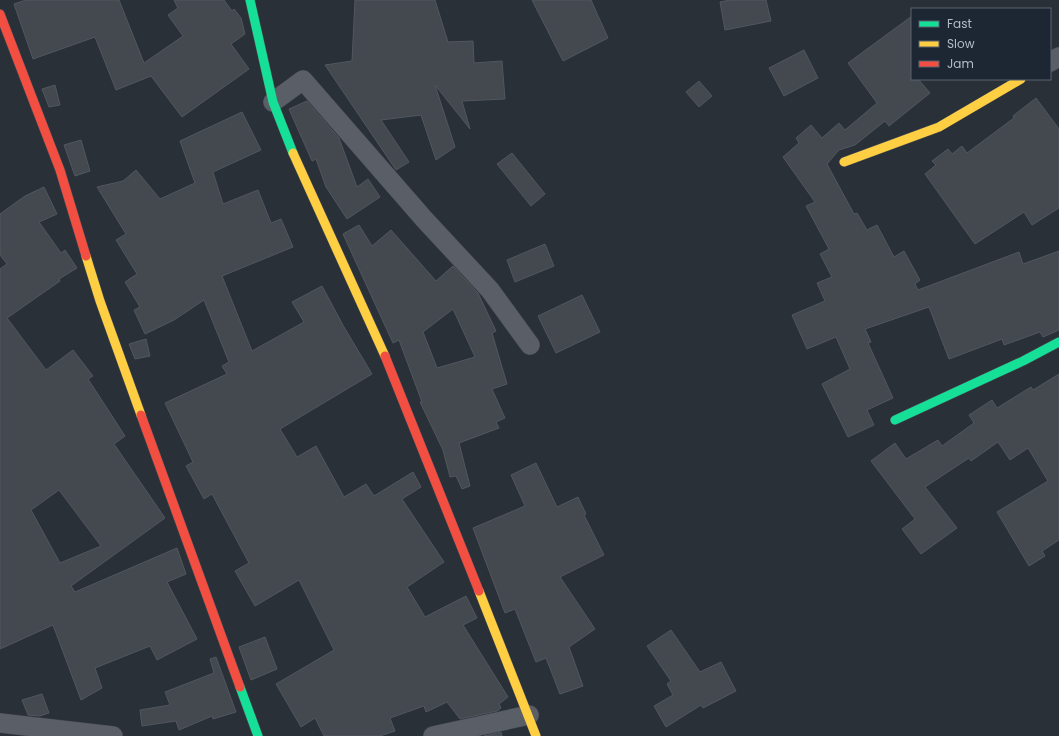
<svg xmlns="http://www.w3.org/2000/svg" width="1059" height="736" font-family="Poppins,sans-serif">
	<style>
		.building { fill: #444950; stroke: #52575f; fill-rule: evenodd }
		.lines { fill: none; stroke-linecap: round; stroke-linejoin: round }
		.street-casing { stroke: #484c53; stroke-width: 20 }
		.fast-casing { stroke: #484c53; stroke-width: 10 }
		.slow-casing { stroke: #484c53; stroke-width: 10 }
		.jam-casing { stroke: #484c53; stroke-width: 10 }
		.street { stroke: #5a5e66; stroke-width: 19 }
		.fast { stroke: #16e098; stroke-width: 9 }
		.slow { stroke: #ffcf43; stroke-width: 9 }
		.jam { stroke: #f24e42; stroke-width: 9 }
	</style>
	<rect width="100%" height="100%" fill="#2a3038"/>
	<g class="building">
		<path d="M 26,0 L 119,0 L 144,63 L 183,36 L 168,15 L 178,8 L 174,0 L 224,0 L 232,11 L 234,9 L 241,18 L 245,34 L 231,44 L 249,69 L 182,117 L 151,76 L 116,90 L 95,37 L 33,59 L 14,4 Z"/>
		<path d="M 355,0 L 435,0 L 448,42 L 473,41 L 474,63 L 502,61 L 505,99 L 462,101 L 470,129 L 435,85 L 455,147 L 436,160 L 421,115 L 381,120 L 409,162 L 396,170 L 325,65 L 352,61 Z"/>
		<path d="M 532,0 L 591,0 L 608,38 L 563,61 Z"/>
		<path d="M 730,0 L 766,0 L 771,21 L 725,30 L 720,2 Z"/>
		<path d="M 912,16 L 912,79 L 918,79 L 930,93 L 889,126 L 885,121 L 855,145 L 839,150 L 827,164 L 854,214 L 857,213 L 867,230 L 877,225 L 894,257 L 904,251 L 920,280 L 915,284 L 918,290 L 1019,252 L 1023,264 L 1059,251 L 1059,330 L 1043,337 L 1040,332 L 1004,345 L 1002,339 L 949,359 L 929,307 L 865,329 L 871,342 L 868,343 L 893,398 L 867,410 L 874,425 L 848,437 L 822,384 L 850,369 L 836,337 L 807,349 L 792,315 L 825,301 L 817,283 L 832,277 L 820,254 L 829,249 L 806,206 L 815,202 L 783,157 L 799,143 L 796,138 L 811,125 L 822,138 L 839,123 L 845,130 L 877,103 L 848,63 Z"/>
		<path d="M 804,50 L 818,78 L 784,96 L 769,68 Z"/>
		<path d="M 699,81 L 712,96 L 699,107 L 686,92 Z"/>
		<path d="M 55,85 L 60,105 L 49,107 L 42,89 Z"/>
		<path d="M 1036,98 L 1059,129 L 1059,208 L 1032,225 L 1024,212 L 975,244 L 925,174 L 936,165 L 932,161 L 948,149 L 952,154 L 962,146 L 967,153 L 1014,118 L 1013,116 Z"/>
		<path d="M 307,101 L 339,138 L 357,187 L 368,179 L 380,197 L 347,219 L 326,187 L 316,159 L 312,161 L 289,109 Z"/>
		<path d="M 242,112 L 261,150 L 213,172 L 223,204 L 258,190 L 271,223 L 281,219 L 293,247 L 222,276 L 252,351 L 304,322 L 292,302 L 322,286 L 344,327 L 372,374 L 280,429 L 297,457 L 316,446 L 344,497 L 366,484 L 374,496 L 413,472 L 421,487 L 402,499 L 444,562 L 407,587 L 425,617 L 466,596 L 477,618 L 463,625 L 508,697 L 499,704 L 501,708 L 497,711 L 460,719 L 447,702 L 426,712 L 424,706 L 390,718 L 395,731 L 380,736 L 324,736 L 315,718 L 301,727 L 276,684 L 334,650 L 299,580 L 255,606 L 235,571 L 249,563 L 212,494 L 204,499 L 186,466 L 193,462 L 165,403 L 227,374 L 222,366 L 229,362 L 204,300 L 174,320 L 145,334 L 134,310 L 140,307 L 125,282 L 137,274 L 116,240 L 126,234 L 97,187 L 123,181 L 136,170 L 160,199 L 195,183 L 180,141 Z"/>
		<path d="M 81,140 L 90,171 L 75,176 L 64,145 Z"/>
		<path d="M 512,153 L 545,194 L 531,206 L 497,164 Z"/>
		<path d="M 44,187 L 57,214 L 39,222 L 61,253 L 65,250 L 77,268 L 59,279 L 60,281 L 7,318 L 46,370 L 73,350 L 93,376 L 88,379 L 125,436 L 114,444 L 165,518 L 71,586 L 75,592 L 177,548 L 186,574 L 167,582 L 197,639 L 157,660 L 150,646 L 95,668 L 102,688 L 81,700 L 53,625 L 0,649 L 0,269 L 7,264 L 0,255 L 0,214 L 25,196 ZM 59,490 L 101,546 L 60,563 L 31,510 Z"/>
		<path d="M 359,225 L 372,246 L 391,230 L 436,281 L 453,266 L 478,293 L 496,331 L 492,333 L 507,384 L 492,389 L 505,418 L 496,422 L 499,428 L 459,443 L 470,486 L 462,489 L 456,476 L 450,477 L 443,450 L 420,402 L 422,402 L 399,340 L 393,343 L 343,234 ZM 453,309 L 475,357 L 437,368 L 423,332 Z"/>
		<path d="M 545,244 L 554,266 L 515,282 L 507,260 Z"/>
		<path d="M 582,295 L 600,332 L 556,353 L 538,316 Z"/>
		<path d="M 146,339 L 150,356 L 135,359 L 129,344 Z"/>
		<path d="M 1059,374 L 1059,540 L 1042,551 L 1045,556 L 1029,566 L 997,512 L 1048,481 L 1028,448 L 1010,460 L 998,442 L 971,461 L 969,458 L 925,487 L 957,528 L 921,554 L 902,529 L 915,519 L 871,461 L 895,443 L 906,459 L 938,440 L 942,446 L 974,423 L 969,415 L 992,400 L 997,408 L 1031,387 L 1033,390 Z"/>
		<path d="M 536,463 L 557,507 L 578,497 L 586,514 L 584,515 L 604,555 L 560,577 L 595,629 L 569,647 L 583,686 L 560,694 L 546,658 L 536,662 L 515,609 L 505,613 L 473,528 L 525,506 L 511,475 Z"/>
		<path d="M 671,630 L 700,672 L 721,662 L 736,691 L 703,708 L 701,705 L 666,727 L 654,706 L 673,695 L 667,684 L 671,681 L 647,646 Z"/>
		<path d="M 265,637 L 277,669 L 251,680 L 239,647 Z"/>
		<path d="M 216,657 L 236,712 L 213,719 L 212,716 L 179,730 L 176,721 L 142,726 L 140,710 L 170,705 L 165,692 L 214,673 L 210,659 Z"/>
		<path d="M 42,694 L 49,713 L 40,716 L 28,715 L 22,700 Z"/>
		<path d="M 501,732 L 502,736 L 484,736 Z"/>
	</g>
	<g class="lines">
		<g class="street-casing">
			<g id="street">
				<path d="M 1050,62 L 1059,57"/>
				<path d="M 273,102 L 303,80 L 424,219 L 490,290 L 530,345"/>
				<path d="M 0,723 L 113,736"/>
				<path d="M 433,736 L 529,715"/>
			</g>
		</g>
		<g class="fast-casing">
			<g id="fast">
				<path d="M 250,0 L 273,102 L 293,153"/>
				<path d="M 895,420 L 1023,361 L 1059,342"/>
				<path d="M 240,687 L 258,736"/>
			</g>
		</g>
		<g class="slow-casing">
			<g id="slow">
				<path d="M 293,153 L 385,356"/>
				<path d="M 844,162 L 939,127 L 1021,79"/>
				<path d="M 86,256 L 100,301 L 141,415"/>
				<path d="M 479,591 L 536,736"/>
			</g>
		</g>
		<g class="jam-casing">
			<g id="jam">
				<path d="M 0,14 L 60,170 L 86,256"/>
				<path d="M 385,356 L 479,591"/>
				<path d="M 141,415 L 240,687"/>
			</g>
		</g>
		<use href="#street" class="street"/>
		<use href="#fast" class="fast"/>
		<use href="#slow" class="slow"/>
		<use href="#jam" class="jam"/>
	</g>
	<rect x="911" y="8" width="140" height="72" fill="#1d2633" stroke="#59626f"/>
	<rect x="919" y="21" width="20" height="6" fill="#16e098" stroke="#59626f"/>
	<text x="947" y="28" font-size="12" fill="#b4bcc9">Fast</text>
	<rect x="919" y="41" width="20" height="6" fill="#ffcf43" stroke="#59626f"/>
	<text x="947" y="48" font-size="12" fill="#b4bcc9">Slow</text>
	<rect x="919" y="61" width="20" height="6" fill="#f24e42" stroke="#59626f"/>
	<text x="947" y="68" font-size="12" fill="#b4bcc9">Jam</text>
</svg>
